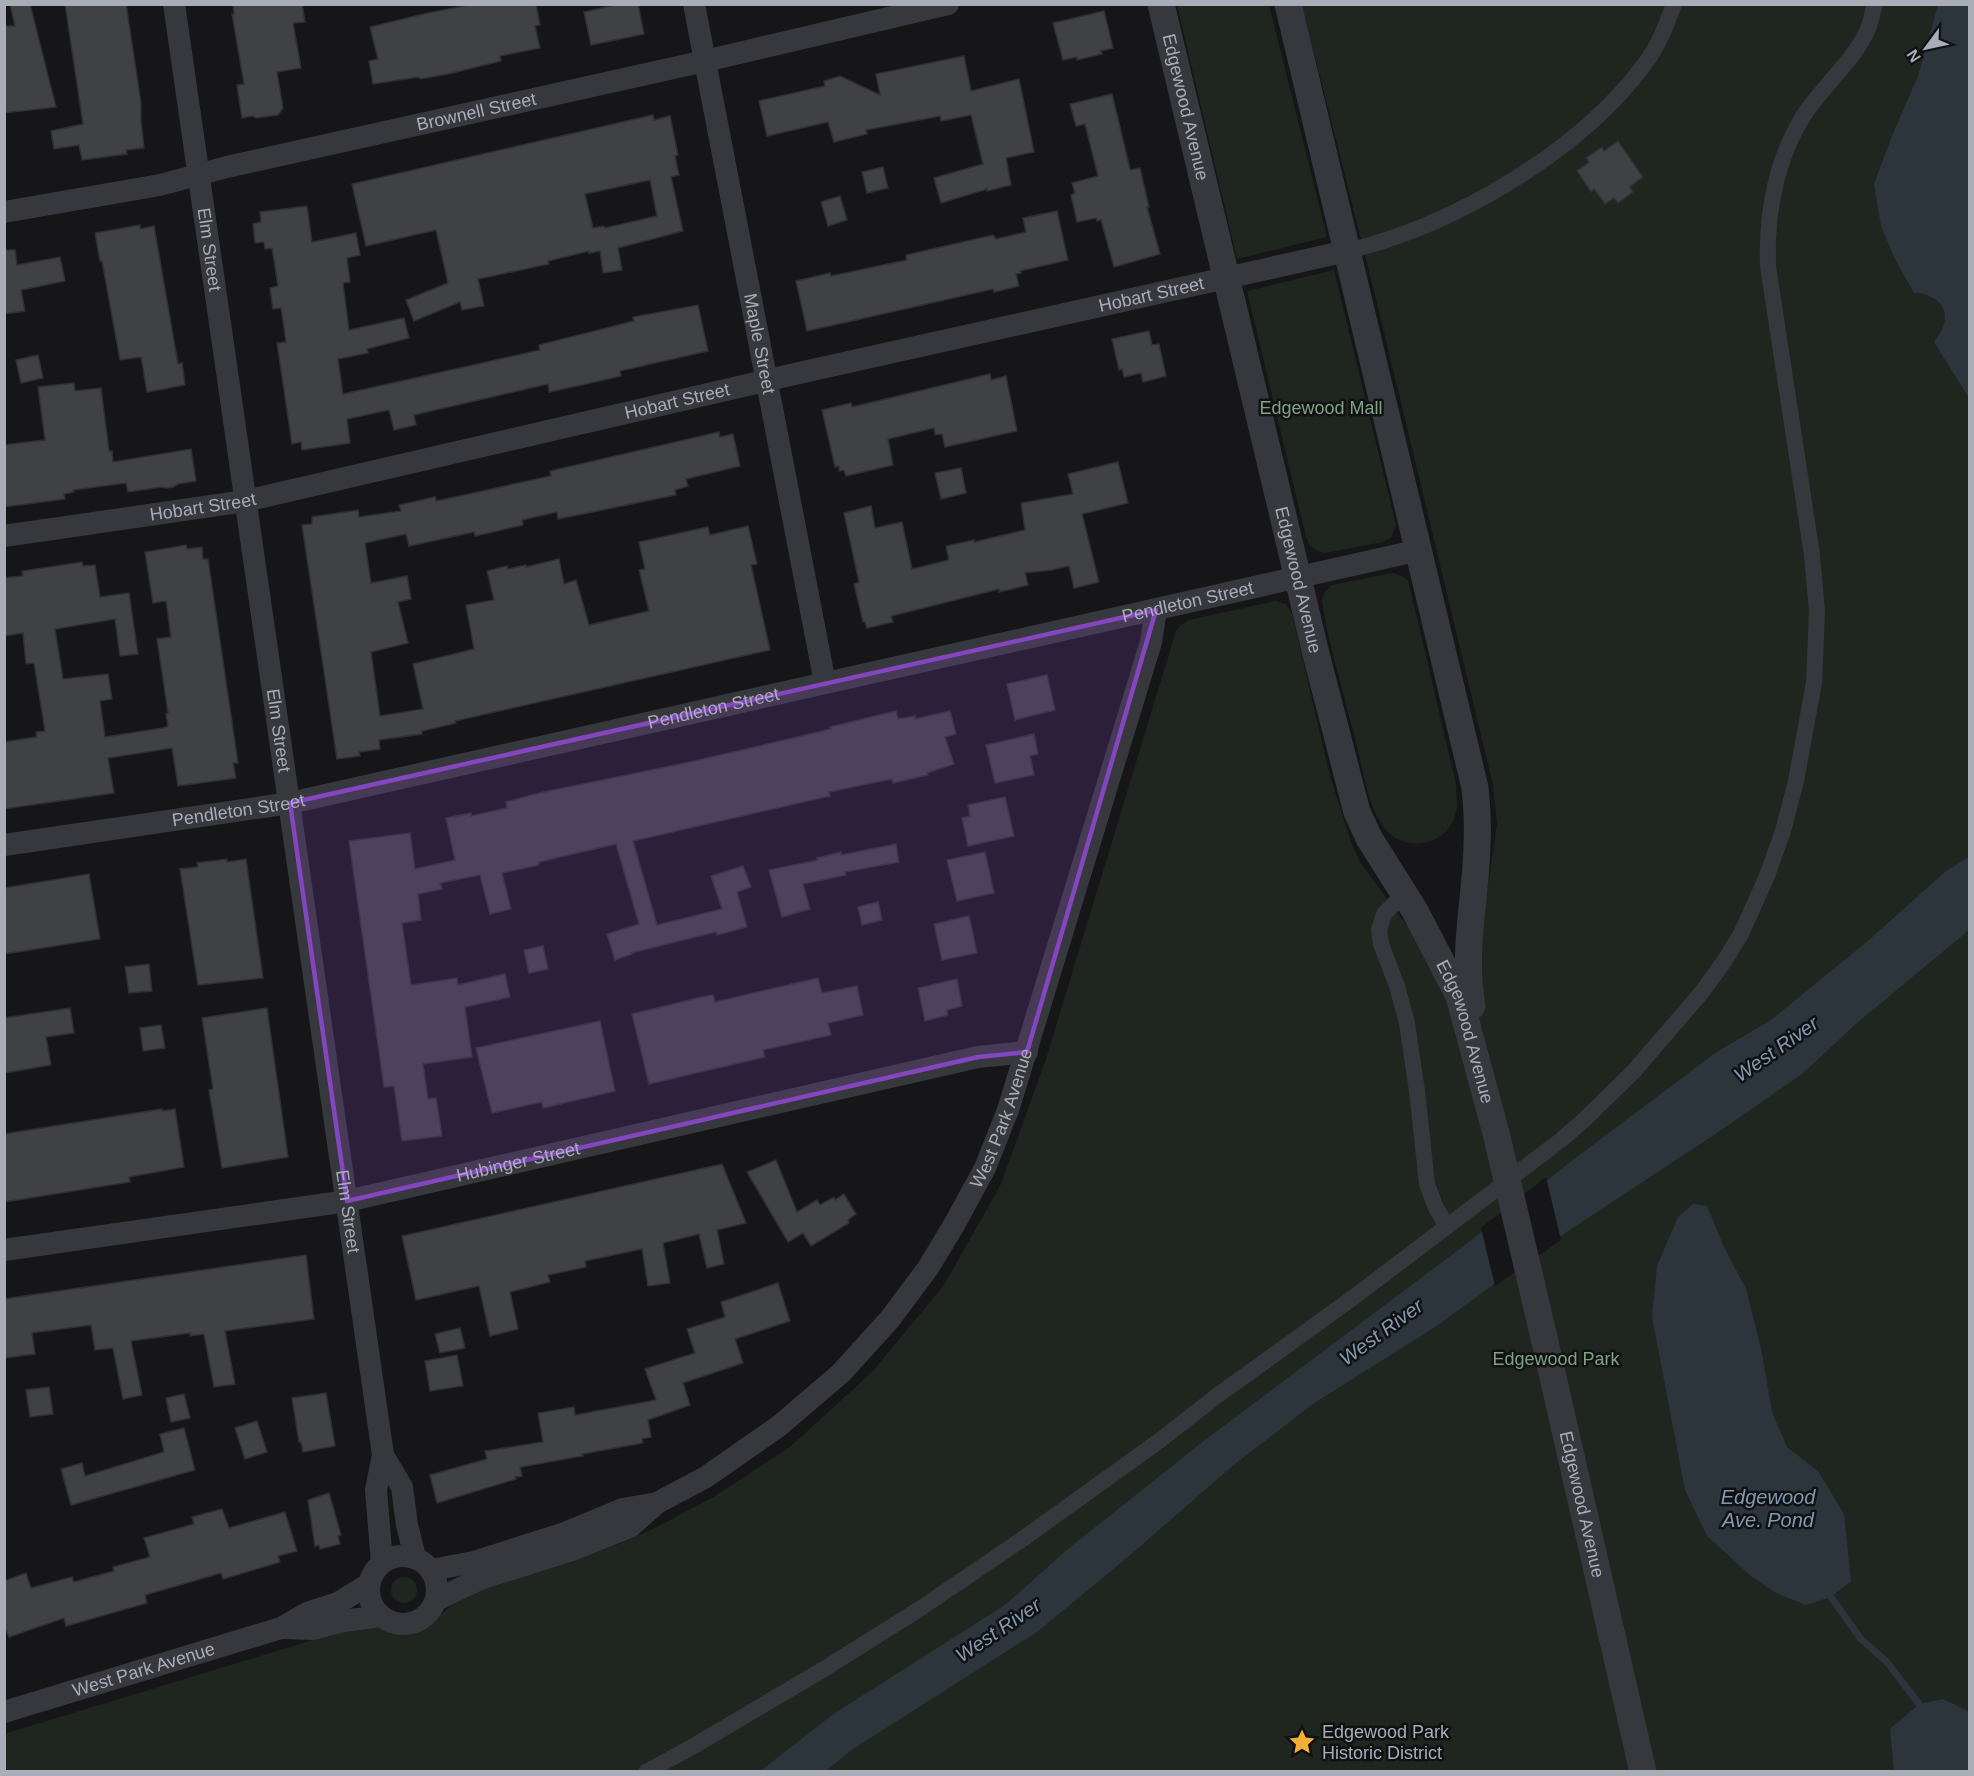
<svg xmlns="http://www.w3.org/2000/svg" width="1974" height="1776" font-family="Arial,sans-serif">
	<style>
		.green { fill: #1e261f }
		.water { fill: #2c353c }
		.pier { fill: #161618 }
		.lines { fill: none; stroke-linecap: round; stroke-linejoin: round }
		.stream { stroke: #2c353c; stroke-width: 7 }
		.building { fill: #404145; stroke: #303034; stroke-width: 1.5; fill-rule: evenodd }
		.pedestrian { stroke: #37383d; stroke-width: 16 }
		.minor { stroke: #37383d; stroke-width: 22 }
		.tertiary { stroke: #37383d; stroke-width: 27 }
		.tertiary-bridge { stroke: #37383d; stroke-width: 27 }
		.marked { fill: #8446be; fill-opacity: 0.2; stroke: #8446be; stroke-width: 4.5; stroke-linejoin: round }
		.labels { text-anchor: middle; stroke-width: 5; stroke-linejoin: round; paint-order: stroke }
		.street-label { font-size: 18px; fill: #a8adb8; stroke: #111113 }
		.park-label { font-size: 18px; fill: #7fa381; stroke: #111113 }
		.poi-label { font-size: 18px; fill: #a8adb8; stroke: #111113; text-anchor: start }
		.water-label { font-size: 20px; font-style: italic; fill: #7f9bb3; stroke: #111113 }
	</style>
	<rect width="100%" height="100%" fill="#161618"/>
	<g class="green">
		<path d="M 1177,5 L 1269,5 L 1327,237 L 1237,259 Z"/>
		<path d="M 1302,5 L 1969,5 L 1969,1771 L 5,1772 L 4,1734 L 359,1626 L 385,1629 L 398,1633 L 412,1633 L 434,1621 L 463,1595 L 619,1544 L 655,1528 L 715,1496 L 790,1447 L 872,1372 L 944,1285 L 1001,1184 L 1046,1059 L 1176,631 L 1181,625 L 1189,620 L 1275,601 L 1286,604 L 1292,614 L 1330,776 L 1351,842 L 1360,862 L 1419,942 L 1429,964 L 1481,953 L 1483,920 L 1497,823 L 1493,785 L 1377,303 Z"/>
		<path d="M 1334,270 L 1396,525 L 1391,538 L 1383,542 L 1325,553 C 1314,551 1310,547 1306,537 L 1247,291 Z"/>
		<path d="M 1393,573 L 1401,576 L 1408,580 L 1456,784 C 1456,793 1458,804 1456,812 C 1450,843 1410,854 1388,832 C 1368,812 1363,768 1356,742 C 1346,705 1336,667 1327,630 L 1322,601 L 1324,593 L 1332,585 Z"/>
		<circle cx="404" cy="1590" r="13"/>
	</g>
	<g class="water">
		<path d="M 1938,5 L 1969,5 L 1969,398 L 1934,342 C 1937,336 1943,330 1944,324 C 1950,304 1931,293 1914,293 L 1894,257 L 1881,226 L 1874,184 L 1892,136 L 1918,76 Z"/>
		<path d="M 1969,857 L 1969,930 L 1857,1023 L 1802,1074 L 1714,1135 L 1562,1235 L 1438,1325 L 1313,1404 L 1236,1463 L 1129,1556 L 1037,1632 L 850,1751 L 826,1771 L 759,1772 L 832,1715 L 1005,1605 L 1069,1548 L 1205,1440 L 1461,1248 L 1569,1163 L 1715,1053 L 1771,1020 L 1869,940 L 1946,871 Z"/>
		<path d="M 1693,1204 L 1707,1206 L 1724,1247 L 1746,1289 L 1762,1353 L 1772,1412 L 1787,1447 L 1818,1471 L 1844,1514 L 1851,1581 L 1831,1597 L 1806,1605 L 1776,1593 L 1752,1577 L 1707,1536 L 1685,1490 L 1652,1317 L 1657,1266 L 1678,1217 Z"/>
		<path d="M 1943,1699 L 1966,1710 L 1969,1713 L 1969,1771 L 1894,1771 L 1890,1729 L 1919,1704 Z"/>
	</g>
	<path class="pier" d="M 1546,1177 L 1561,1240 L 1495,1286 L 1481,1228 Z"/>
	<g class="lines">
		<path class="stream" d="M 1831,1597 L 1861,1639 L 1887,1662 L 1919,1704"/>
	</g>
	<g class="building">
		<path d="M 10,4 L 30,4 L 56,107 L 4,113 L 4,26 L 15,26 Z"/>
		<path d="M 65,4 L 126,4 L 141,103 L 141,121 L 144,148 L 126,150 L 127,154 L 82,160 L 79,145 L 54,149 L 51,131 L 83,124 Z"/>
		<path d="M 233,4 L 302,4 L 305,22 L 293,23 L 301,68 L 277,72 L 283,108 L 278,115 L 256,118 L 253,116 L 242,118 L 237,85 L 244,84 L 232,14 L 234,14 Z"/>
		<path d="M 474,4 L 536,4 L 540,25 L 535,26 L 540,48 L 500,56 L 501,61 L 448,74 L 420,79 L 419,77 L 373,84 L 369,61 L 378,59 L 370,27 L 428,13 Z"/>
		<path d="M 619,4 L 638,4 L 644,34 L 591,45 L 584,12 Z"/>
		<path d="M 1104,11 L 1113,48 L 1101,51 L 1102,54 L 1077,60 L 1077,57 L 1063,60 L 1053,23 Z"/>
		<path d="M 964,56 L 971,91 L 1019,79 L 1034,152 L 1006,158 L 1011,185 L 987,191 L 987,189 L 941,203 L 934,178 L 983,164 L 971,115 L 941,121 L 940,116 L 866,130 L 867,134 L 834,142 L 828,122 L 767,136 L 759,101 L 825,86 L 824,81 L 840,76 L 880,95 L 876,74 Z"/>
		<path d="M 1112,94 L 1130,169 L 1131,170 L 1140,168 L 1149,207 L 1147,207 L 1160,254 L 1114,267 L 1101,220 L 1097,221 L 1096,218 L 1077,222 L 1071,195 L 1075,193 L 1072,183 L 1098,176 L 1085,124 L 1076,126 L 1070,104 Z"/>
		<path d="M 653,115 L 654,120 L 670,116 L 678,155 L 675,156 L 679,175 L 671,177 L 683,231 L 618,248 L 622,270 L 603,273 L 600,251 L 589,253 L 589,251 L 548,261 L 549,264 L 478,279 L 484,306 L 462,310 L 460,302 L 414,321 L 406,300 L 448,283 L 436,230 L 366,246 L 352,184 ZM 650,180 L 657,216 L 605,228 L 604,226 L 593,228 L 585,194 Z"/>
		<path d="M 1618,141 L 1643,177 L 1630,187 L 1633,192 L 1618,203 L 1614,198 L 1605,204 L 1594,189 L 1591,192 L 1577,171 L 1589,162 L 1586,158 L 1602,147 L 1604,151 Z"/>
		<path d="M 883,167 L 888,188 L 867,193 L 862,172 Z"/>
		<path d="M 840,196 L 847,220 L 828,226 L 821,202 Z"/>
		<path d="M 307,206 L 312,242 L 356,233 L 360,255 L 347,258 L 350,282 L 343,283 L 349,330 L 404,318 L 409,338 L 367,349 L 368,353 L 338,359 L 343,394 L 540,350 L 539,345 L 634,321 L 633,317 L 698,305 L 708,351 L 620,371 L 621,376 L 586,384 L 549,392 L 548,384 L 414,415 L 416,425 L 394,430 L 389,410 L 347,419 L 350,443 L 302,450 L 301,442 L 292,444 L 277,343 L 286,342 L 281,308 L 273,309 L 270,288 L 278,286 L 272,248 L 265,249 L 264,242 L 255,243 L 253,224 L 261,222 L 260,212 Z"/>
		<path d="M 1057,211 L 1068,260 L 1020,271 L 1021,273 L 1016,274 L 1019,286 L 994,292 L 993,289 L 807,331 L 796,281 L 830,273 L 831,276 L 907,260 L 906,255 L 993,235 L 996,239 L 1026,232 L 1023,218 Z"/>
		<path d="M 140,225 L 140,229 L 154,226 L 178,364 L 182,363 L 185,385 L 147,392 L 141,357 L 120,360 L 102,261 L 100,261 L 95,233 Z"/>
		<path d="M 4,250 L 15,250 L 17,265 L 60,257 L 65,281 L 21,290 L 25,311 L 4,314 Z"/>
		<path d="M 1149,331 L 1152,345 L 1159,344 L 1166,376 L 1143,382 L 1141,373 L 1124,377 L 1122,369 L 1119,370 L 1112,339 Z"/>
		<path d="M 38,355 L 43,378 L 21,383 L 16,360 Z"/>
		<path d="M 990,374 L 991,380 L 1006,376 L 1017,431 L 945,447 L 942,434 L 935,435 L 934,428 L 888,439 L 893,465 L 846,476 L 844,470 L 839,471 L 839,466 L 835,467 L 822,410 L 851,403 L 852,407 Z"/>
		<path d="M 74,383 L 75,391 L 101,388 L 109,451 L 112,451 L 113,462 L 191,449 L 196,481 L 178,484 L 173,487 L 166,488 L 162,487 L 128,492 L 126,483 L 73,490 L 74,492 L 64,494 L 65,499 L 4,507 L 4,445 L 45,440 L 38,387 Z"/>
		<path d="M 719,432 L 720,437 L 733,434 L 740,466 L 686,479 L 688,486 L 675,490 L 676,495 L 558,519 L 557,512 L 522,520 L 523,525 L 475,536 L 474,532 L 409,546 L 406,534 L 365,543 L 371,583 L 407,576 L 411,599 L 398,602 L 408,643 L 371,652 L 380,716 L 423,709 L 413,664 L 474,649 L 466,605 L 494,600 L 487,571 L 507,566 L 508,569 L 526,565 L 526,567 L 559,559 L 564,584 L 576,580 L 589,625 L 649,611 L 639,570 L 645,569 L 639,542 L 708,527 L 710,535 L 748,526 L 757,564 L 751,565 L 770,650 L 455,721 L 456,723 L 422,731 L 422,734 L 379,740 L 380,749 L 359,752 L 360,756 L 337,759 L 302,525 L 312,524 L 312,517 L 358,510 L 359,517 L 401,511 L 399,505 L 435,497 L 436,501 L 551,476 L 550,471 Z"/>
		<path d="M 1118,462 L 1128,503 L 1082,514 L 1099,582 L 1074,588 L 1069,566 L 1052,570 L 1025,573 L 1028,585 L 999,592 L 999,589 L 891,616 L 893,622 L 867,628 L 865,622 L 863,622 L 854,584 L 859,582 L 844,513 L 871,506 L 875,528 L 902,522 L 912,569 L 949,560 L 946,546 L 974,540 L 974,542 L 1025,530 L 1021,503 L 1073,494 L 1068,474 Z"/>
		<path d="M 961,468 L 966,493 L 941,499 L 935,473 Z"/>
		<path d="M 186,545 L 187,549 L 202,547 L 203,559 L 208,559 L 238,763 L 233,763 L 236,778 L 178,786 L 172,748 L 108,758 L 114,793 L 4,809 L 4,742 L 37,737 L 36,732 L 45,731 L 34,663 L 26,664 L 23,633 L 4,636 L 4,578 L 23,576 L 22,571 L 82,562 L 83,566 L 95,565 L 100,597 L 129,593 L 138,654 L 120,656 L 115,619 L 55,629 L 63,679 L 108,674 L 112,699 L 100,701 L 105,737 L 163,728 L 168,726 L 166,714 L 168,713 L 157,639 L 171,637 L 166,601 L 153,603 L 145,552 Z"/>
		<path d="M 1047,675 L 1055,710 L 1015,720 L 1007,684 Z"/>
		<path d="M 896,711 L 898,719 L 915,716 L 915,719 L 950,711 L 956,734 L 945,737 L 954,764 L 927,773 L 928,775 L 893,783 L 892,779 L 829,792 L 830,796 L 633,841 L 657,925 L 722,909 L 711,876 L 743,866 L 751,887 L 737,892 L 747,927 L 717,935 L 716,932 L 631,953 L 632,954 L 615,960 L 607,934 L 639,924 L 616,844 L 539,862 L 539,865 L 502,873 L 511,909 L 490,914 L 480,875 L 440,883 L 442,889 L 418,894 L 421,920 L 402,923 L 411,985 L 457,978 L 458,985 L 505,974 L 510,997 L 465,1007 L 472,1057 L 423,1064 L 428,1099 L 436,1098 L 442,1136 L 402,1141 L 394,1086 L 384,1087 L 349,841 L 410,833 L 415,869 L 455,860 L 446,818 L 471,813 L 471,816 L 507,808 L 506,802 L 539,793 L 690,762 L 831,729 L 830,727 Z"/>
		<path d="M 1034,734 L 1038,754 L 1030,756 L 1034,775 L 995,783 L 986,745 Z"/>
		<path d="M 1005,797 L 1014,836 L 968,846 L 962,818 L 970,816 L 968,805 Z"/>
		<path d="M 896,844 L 899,862 L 845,872 L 846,875 L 803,884 L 810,909 L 782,917 L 769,870 L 818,860 L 817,858 L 841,852 L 841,855 Z"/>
		<path d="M 985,852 L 994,893 L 957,901 L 947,860 Z"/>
		<path d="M 227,859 L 227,862 L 246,859 L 263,978 L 198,985 L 180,869 L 198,867 L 197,863 Z"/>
		<path d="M 89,874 L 100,939 L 4,954 L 4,888 Z"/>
		<path d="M 878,902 L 882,920 L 862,925 L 858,907 Z"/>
		<path d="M 969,916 L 977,953 L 942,960 L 934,924 Z"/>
		<path d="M 543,946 L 548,969 L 529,973 L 524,950 Z"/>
		<path d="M 149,964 L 152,991 L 129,993 L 125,967 Z"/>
		<path d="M 818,978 L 822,993 L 857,986 L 863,1015 L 828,1023 L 831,1035 L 763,1050 L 765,1057 L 649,1084 L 632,1014 L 702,997 L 713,995 L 715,1002 Z"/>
		<path d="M 957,979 L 962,1006 L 947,1010 L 948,1015 L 925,1021 L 918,988 Z"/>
		<path d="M 70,1008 L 74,1033 L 46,1037 L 51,1065 L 4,1073 L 4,1018 Z"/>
		<path d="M 267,1008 L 288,1157 L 222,1168 L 209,1090 L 213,1089 L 202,1018 Z"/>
		<path d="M 600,1021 L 615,1091 L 543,1108 L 542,1102 L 492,1113 L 476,1048 Z"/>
		<path d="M 161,1025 L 165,1048 L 143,1051 L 140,1028 Z"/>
		<path d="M 162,1109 L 162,1111 L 175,1109 L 184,1167 L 129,1177 L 130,1182 L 4,1202 L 4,1134 Z"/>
		<path d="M 776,1160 L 797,1212 L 817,1200 L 820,1205 L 834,1197 L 835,1200 L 844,1194 L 856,1214 L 848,1220 L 849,1223 L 811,1246 L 803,1233 L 788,1242 L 747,1172 Z"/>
		<path d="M 722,1164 L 746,1223 L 717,1230 L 724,1264 L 707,1268 L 699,1234 L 663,1243 L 670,1283 L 648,1286 L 642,1249 L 585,1261 L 586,1267 L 548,1275 L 550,1282 L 510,1292 L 518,1329 L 490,1336 L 479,1286 L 416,1300 L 402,1236 Z"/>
		<path d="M 306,1255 L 314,1319 L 225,1331 L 235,1384 L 214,1387 L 204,1334 L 190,1336 L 190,1333 L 131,1341 L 142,1395 L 123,1399 L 113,1348 L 95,1350 L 91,1325 L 32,1333 L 35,1354 L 4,1358 L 4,1299 Z"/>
		<path d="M 778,1283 L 790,1321 L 735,1339 L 743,1363 L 683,1383 L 690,1405 L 648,1420 L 651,1437 L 642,1439 L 643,1443 L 582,1454 L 583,1456 L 520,1467 L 522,1476 L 515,1477 L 516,1479 L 437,1503 L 430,1475 L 487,1459 L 485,1451 L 543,1442 L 538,1413 L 574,1407 L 575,1415 L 656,1400 L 645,1369 L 695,1353 L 687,1329 L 725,1317 L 721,1302 Z"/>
		<path d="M 460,1328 L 465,1348 L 440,1353 L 435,1334 Z"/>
		<path d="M 457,1355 L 463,1386 L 430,1391 L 425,1361 Z"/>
		<path d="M 49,1387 L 53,1414 L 30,1417 L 26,1390 Z"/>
		<path d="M 326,1393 L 335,1446 L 303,1452 L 301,1442 L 299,1442 L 292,1398 Z"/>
		<path d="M 184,1394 L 190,1418 L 171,1422 L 166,1398 Z"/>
		<path d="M 257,1421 L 267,1452 L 245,1459 L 235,1428 Z"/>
		<path d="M 184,1428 L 195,1470 L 71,1505 L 61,1469 L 82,1463 L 85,1476 L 164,1452 L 160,1434 Z"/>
		<path d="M 329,1493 L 341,1535 L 338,1536 L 340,1544 L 320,1549 L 319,1545 L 315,1546 L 308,1500 Z"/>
		<path d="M 222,1509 L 229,1528 L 285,1512 L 297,1551 L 278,1556 L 280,1562 L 223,1579 L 221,1573 L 145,1595 L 147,1603 L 66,1626 L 64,1618 L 9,1637 L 4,1625 L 4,1581 L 26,1573 L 31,1588 L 72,1577 L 74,1582 L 114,1571 L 113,1567 L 150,1557 L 144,1538 L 194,1524 L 192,1517 Z"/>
	</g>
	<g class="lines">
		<g class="pedestrian">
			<path d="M 1347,251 C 1453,226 1578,153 1644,65 C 1658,47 1666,26 1674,4"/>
			<path d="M 1404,894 L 1384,914 L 1379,930 L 1381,944 L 1397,986 L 1407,1023 L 1417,1091 L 1427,1184 L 1436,1208 L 1447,1226"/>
			<path d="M 646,1772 L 692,1747 L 824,1669 L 918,1610 L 1024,1538 L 1159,1441 L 1218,1395 L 1354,1297 L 1561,1140 L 1584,1120 L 1634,1071 L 1702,992 L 1725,960 L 1741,934 L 1767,876 L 1783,831 L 1796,781 L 1814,683 L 1817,612 L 1812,555 L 1768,266 C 1766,214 1776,157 1806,112 C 1824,86 1855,58 1867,31 C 1871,23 1872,13 1875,4"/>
		</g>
		<g class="minor">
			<path id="s1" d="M 174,4 L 383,1455 L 376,1490 L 382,1563"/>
			<path id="s2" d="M 694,4 L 825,683"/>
			<path id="s3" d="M 4,212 L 160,185 L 227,167 L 705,61 L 948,4"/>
			<path id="s4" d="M 4,536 L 245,501 L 799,373 L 1347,251"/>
			<path id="s5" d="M 4,845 L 290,803 L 1420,550"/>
			<path id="s6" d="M 4,1250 L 347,1201 L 978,1057 L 1027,1052"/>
			<path d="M 383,1455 L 402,1487 L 407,1525 L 415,1557"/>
			<circle cx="403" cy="1590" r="34"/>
			<path d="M 431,1570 L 474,1562 L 565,1533 L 623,1509 L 657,1503"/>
			<path id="s7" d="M 436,1600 L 480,1579 L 572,1550 L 630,1527 L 657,1503 L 706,1477 L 779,1426 L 841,1373 L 890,1319 L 928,1268 L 954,1225 L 985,1168 L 1008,1110 L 1151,642 L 1156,610"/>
			<path d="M 283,1628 L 312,1629 L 343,1621 L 381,1616"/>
			<path id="s8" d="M 4,1712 L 281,1628 L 307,1613 L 338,1603 L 369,1584"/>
		</g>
		<g class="tertiary">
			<path id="s9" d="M 1161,4 L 1316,654 L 1357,812 L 1369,838 L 1415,911 L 1459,996 L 1496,1133"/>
			<path d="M 1288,4 L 1475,788 C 1477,807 1478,826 1477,844 C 1476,901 1462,948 1472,1006"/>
			<path id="s10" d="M 1542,1329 L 1643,1772"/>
		</g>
		<path class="tertiary-bridge" d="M 1496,1133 L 1542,1329"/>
	</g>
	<path class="marked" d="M 1156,610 L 1027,1052 L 978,1057 L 347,1201 L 290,803 Z"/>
	<defs>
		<g id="sight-bare" transform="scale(2.07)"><path d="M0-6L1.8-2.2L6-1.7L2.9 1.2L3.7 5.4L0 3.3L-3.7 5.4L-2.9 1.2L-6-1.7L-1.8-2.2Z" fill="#f2b134" stroke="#111113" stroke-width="2.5" paint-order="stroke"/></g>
	</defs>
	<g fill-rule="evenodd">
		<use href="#sight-bare" x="1302" y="1742"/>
	</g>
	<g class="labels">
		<g class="street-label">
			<text dy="6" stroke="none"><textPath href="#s9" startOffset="106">Edgewood Avenue</textPath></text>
			<text dy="6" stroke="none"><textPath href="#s3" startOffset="483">Brownell Street</textPath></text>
			<text dy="6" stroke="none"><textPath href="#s1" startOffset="248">Elm Street</textPath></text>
			<text dy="6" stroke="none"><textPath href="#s4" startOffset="1173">Hobart Street</textPath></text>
			<text dy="6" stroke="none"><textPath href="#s2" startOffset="346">Maple Street</textPath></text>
			<text dy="6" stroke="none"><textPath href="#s4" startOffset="687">Hobart Street</textPath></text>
			<text dy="6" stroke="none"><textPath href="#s4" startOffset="201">Hobart Street</textPath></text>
			<text dy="6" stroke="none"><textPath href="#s9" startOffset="592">Edgewood Avenue</textPath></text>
			<text dy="6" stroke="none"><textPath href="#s5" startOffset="1209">Pendleton Street</textPath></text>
			<text dy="6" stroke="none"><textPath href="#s5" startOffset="723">Pendleton Street</textPath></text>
			<text dy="6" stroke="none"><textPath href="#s1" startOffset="734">Elm Street</textPath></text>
			<text dy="6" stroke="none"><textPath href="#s5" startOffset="237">Pendleton Street</textPath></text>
			<text dy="6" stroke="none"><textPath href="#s9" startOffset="1078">Edgewood Avenue</textPath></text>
			<text dy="6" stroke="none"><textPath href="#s7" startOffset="774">West Park Avenue</textPath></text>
			<text dy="6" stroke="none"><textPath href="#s6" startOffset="522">Hubinger Street</textPath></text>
			<text dy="6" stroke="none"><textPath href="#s1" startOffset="1220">Elm Street</textPath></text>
			<text dy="6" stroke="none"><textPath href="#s10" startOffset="180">Edgewood Avenue</textPath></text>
			<text dy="6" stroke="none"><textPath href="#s8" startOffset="146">West Park Avenue</textPath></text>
		</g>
		<g class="park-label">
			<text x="1321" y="414">Edgewood Mall</text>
			<text x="1556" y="1365">Edgewood Park</text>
		</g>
		<g class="poi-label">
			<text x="1322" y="1738">Edgewood Park<tspan x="1322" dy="21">Historic District</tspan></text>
		</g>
		<g class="water-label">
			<text transform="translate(1776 1049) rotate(-35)" y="7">West River</text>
			<text transform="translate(1381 1332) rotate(-36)" y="7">West River</text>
			<text x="1768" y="1504">Edgewood<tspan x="1768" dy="23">Ave. Pond</tspan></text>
			<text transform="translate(998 1630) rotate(-34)" y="7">West River</text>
		</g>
	</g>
	<rect width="1974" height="1776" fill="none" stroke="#a8adb8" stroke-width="12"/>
	<g transform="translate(1926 48) rotate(237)" stroke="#111113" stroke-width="4.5" paint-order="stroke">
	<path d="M0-4.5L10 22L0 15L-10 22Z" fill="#a8adb8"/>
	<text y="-9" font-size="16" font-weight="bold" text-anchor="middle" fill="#a8adb8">N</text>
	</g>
</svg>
